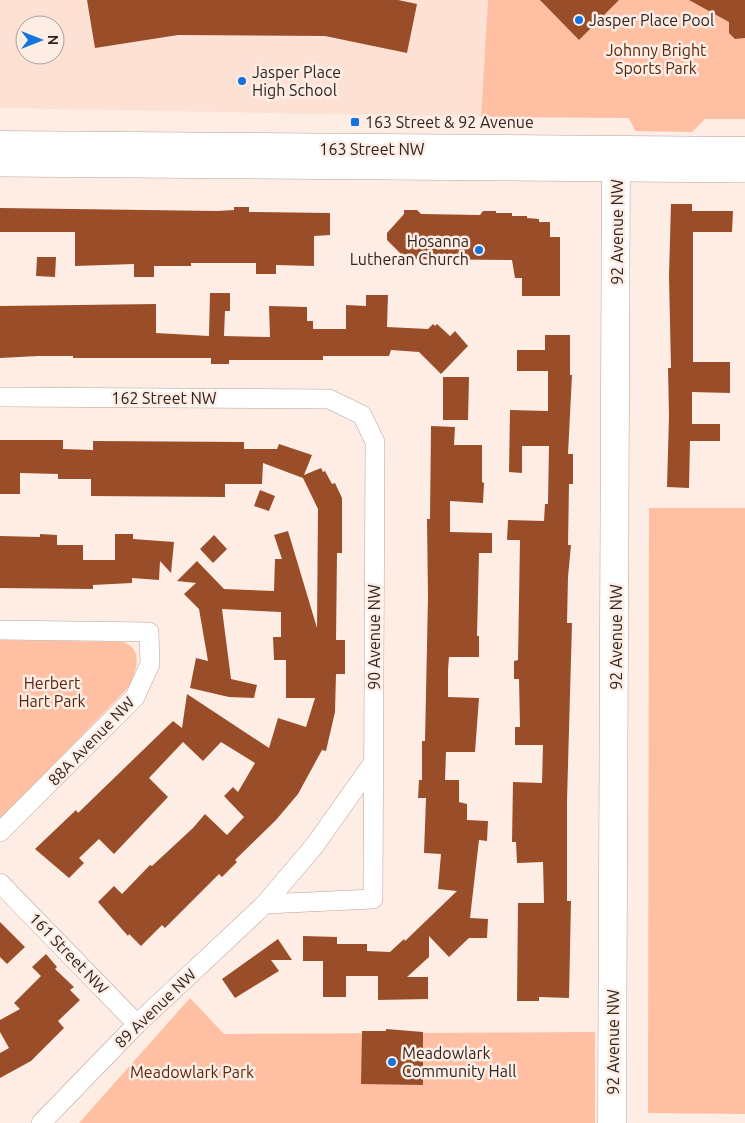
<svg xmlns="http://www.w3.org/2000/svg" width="745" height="1123" viewBox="0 0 745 1123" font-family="Ubuntu,sans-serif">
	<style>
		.built { fill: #fee1d5; fill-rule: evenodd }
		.green { fill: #febfa3 }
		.building { fill: #994e29 }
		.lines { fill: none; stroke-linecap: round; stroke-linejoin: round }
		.street-casing { stroke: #bba196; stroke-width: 20 }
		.secondary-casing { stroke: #bba196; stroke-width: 29 }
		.street { stroke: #fff; stroke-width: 19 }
		.secondary { stroke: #fff; stroke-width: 28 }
		.poi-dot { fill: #1474dd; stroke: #feede5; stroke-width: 2 }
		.labels { text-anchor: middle; stroke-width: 5; stroke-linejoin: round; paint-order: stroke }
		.poi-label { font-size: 16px; fill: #2f2520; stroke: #feede5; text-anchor: start }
		.park-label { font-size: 16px; fill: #5a260a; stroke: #feede5 }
		.street-label { font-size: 16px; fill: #2f2520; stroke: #feede5 }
	</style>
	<rect width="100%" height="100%" fill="#feede5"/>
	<path class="built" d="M 0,0 L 488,0 L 481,117 L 0,108 ZM 25,25 L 55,25 L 55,55 L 25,55 Z"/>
	<path class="green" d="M 488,0 L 745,0 L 745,119 L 705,119 L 692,132 L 635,131 L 629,118 L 481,117 Z
		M 649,508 L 745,508 L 745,1114 L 648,1113 Z
		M 0,640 L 123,642 C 145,649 136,674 127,689 L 0,819 Z
		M 190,998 L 224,1034 L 595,1032 L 595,1123 L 79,1123 Z"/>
	<path class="building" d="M 87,0 L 398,0 L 417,4 L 407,53 L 325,36 L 178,35 L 95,48 Z
		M 540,0 L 619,0 L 579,40 Z
		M 689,0 L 745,0 L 745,38 L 735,39 L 729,33 L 729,22 Z
		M 671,204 L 692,204 L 692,211 L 733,211 L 732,232 L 693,232 L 693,362 L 730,362 L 730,393 L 692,392 L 692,424 L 720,424 L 720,441 L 690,441 L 689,488 L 667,487 L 669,416 L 668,368 L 671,368 L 669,276 Z
		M 234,207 L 249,207 L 249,212 L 330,213 L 330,235 L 314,236 L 314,266 L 276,265 L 276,274 L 256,274 L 256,263 L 191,263 L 191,266 L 154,266 L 154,277 L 134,277 L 134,264 L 75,266 L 75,232 L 0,232 L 0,208 L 217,211 L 234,210 Z
		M 404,210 L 417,210 L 421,214 L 480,215 L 483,211 L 496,211 L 496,213 L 512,213 L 512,216 L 527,216 L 527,218 L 539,219 L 539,222 L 550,222 L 550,237 L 560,237 L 560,296 L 522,296 L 522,278 L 515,278 L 512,260 L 406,259 L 387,240 L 387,233 L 404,214 Z
		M 37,257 L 56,257 L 55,277 L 36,276 Z
		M 210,293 L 230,293 L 230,311 L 225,311 L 224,336 L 270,337 L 269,306 L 307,307 L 307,321 L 313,321 L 313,329 L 346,329 L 346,305 L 366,306 L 366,295 L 388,295 L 387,327 L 428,329 L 433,324 L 435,326 L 437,324 L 450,336 L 455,331 L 468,346 L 441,374 L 419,352 L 391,350 L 389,356 L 323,356 L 323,360 L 229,360 L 229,364 L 211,364 L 211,358 L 73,358 L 73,356 L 38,356 L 0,358 L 0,306 L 156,304 L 156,333 L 209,336 Z
		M 545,335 L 570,335 L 570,375 L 572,375 L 568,454 L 573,454 L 573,484 L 569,484 L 568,545 L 571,545 L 568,577 L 567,623 L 572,623 L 567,801 L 567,901 L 571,901 L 569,998 L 539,997 L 539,1001 L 517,1001 L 518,903 L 544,903 L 543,862 L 517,863 L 516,842 L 512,842 L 513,782 L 542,783 L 543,745 L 515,745 L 515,727 L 520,727 L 519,679 L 514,679 L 514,661 L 518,660 L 520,540 L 507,540 L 508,520 L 544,521 L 545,504 L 548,504 L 549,446 L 522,446 L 522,473 L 509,472 L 510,410 L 548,411 L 548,371 L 517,371 L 517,350 L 545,350 Z
		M 443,377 L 469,377 L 468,420 L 443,420 Z
		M 431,426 L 455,427 L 454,445 L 482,445 L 482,482 L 484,483 L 483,503 L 450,501 L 450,532 L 492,533 L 492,553 L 479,553 L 477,636 L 479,636 L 479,657 L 449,657 L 448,670 L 448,697 L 479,698 L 475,752 L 446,752 L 445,780 L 459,780 L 459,802 L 467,804 L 467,820 L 488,821 L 487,841 L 479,840 L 470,918 L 488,919 L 487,938 L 469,938 L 449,957 L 429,936 L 429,957 L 407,977 L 428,977 L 428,999 L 378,1000 L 378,976 L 346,976 L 346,997 L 323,997 L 323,961 L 303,961 L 303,936 L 337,937 L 337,944 L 367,944 L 367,951 L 390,952 L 404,939 L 405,941 L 457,891 L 438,889 L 441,854 L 424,853 L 426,798 L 418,798 L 419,780 L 422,780 L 422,741 L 425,741 L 428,597 L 427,519 L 430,519 Z
		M 0,440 L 63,440 L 63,449 L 93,450 L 93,441 L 244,442 L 244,449 L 277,449 L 279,444 L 312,455 L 304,475 L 321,468 L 323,472 L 325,471 L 332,484 L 335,483 L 342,498 L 342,553 L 337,553 L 336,640 L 345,640 L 345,674 L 336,674 L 335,712 L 326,751 L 322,750 L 298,794 L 276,820 L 235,860 L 237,862 L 222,877 L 219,874 L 165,928 L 162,925 L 141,946 L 129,934 L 128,936 L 98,902 L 114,886 L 122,894 L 150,865 L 152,866 L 193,828 L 205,814 L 227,835 L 244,817 L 224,796 L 233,787 L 238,792 L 255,763 L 221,742 L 203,761 L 183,742 L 149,778 L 168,797 L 114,854 L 99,839 L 79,858 L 84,863 L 69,878 L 35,849 L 76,810 L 78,813 L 173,721 L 182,728 L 187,694 L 269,748 L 278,718 L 306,727 L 315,698 L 286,698 L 286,660 L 274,660 L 273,637 L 281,637 L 281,612 L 222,609 L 231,679 L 257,685 L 254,698 L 229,697 L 190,688 L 196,658 L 208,661 L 199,609 L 184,594 L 196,583 L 177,581 L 197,561 L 224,589 L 274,591 L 275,559 L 282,559 L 274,535 L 288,531 L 317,628 L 318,509 L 303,478 L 263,463 L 262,484 L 225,484 L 225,497 L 91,496 L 91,479 L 58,479 L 58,474 L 20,473 L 20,494 L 0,494 Z
		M 260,490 L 275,496 L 269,511 L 254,506 Z
		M 40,534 L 57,535 L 57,545 L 83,545 L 83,560 L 115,560 L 115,534 L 133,534 L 133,539 L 174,542 L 171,573 L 160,561 L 159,580 L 132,578 L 132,583 L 93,585 L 93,589 L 0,588 L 0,536 L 40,537 Z
		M 214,535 L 227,549 L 213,563 L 200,549 Z
		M 0,922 L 25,947 L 7,964 L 0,957 Z
		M 278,939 L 292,960 L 271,960 L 279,971 L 235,998 L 222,979 Z
		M 46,954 L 57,967 L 55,969 L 74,987 L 70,990 L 80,1000 L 58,1021 L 64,1028 L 31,1061 L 0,1078 L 0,1053 L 9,1048 L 0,1032 L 0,1020 L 20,1009 L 14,1003 L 41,976 L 32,967 Z
		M 386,1029 L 423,1032 L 423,1085 L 361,1084 L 362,1031 L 386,1031 Z"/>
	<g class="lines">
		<g class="street-casing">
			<path id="street" d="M 0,167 L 745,173
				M 0,397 L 329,399 L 362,415 L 375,442 L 373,899 L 265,904
				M 0,630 L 149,632 L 150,664 L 135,697 L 0,832
				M 0,883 L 137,1024
				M 41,1123 L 137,1024 L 265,904 L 315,845 L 373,763"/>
		</g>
		<g class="secondary-casing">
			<path id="secondary" d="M 0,145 L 745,151
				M 612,1123 L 616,150"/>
		</g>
		<use href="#street" class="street"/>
		<use href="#secondary" class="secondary"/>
	</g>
	<g class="poi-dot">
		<circle cx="579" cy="20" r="5"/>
		<circle cx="242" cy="81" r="5"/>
		<rect x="350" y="117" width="10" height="10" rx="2.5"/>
		<circle cx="479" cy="250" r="5"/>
		<circle cx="392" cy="1062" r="5"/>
	</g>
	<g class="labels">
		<g class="poi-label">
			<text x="589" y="26">Jasper Place Pool</text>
			<text x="252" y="78">Jasper Place<tspan x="252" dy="18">High School</tspan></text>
			<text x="365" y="128">163 Street &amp; 92 Avenue</text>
			<text x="469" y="247" text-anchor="end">Hosanna<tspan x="469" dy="18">Lutheran Church</tspan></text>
			<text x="402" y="1059">Meadowlark<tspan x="402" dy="18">Community Hall</tspan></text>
		</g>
		<g class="park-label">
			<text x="656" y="56">Johnny Bright<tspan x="656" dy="18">Sports Park</tspan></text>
			<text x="52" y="689">Herbert<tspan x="52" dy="18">Hart Park</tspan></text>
			<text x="192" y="1078">Meadowlark Park</text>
		</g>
		<g class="street-label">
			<text x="372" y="155">163 Street NW</text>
			<text transform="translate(617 232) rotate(-90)" y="6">92 Avenue NW</text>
			<text x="164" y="404">162 Street NW</text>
			<text transform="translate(374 637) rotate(-90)" y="6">90 Avenue NW</text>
			<text transform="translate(616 637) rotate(-90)" y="6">92 Avenue NW</text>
			<text transform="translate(91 741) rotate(-46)" y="6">88A Avenue NW</text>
			<text transform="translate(69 953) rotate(46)" y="6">161 Street NW</text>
			<text transform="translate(155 1008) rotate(-44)" y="6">89 Avenue NW</text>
			<text transform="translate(613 1042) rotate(-90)" y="6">92 Avenue NW</text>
		</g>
	</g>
	<g transform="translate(40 40) rotate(90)"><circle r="24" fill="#feede5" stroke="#ab9d96"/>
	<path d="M0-4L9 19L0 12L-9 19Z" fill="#1474dd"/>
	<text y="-8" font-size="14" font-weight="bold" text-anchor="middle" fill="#2f2520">N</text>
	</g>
</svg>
